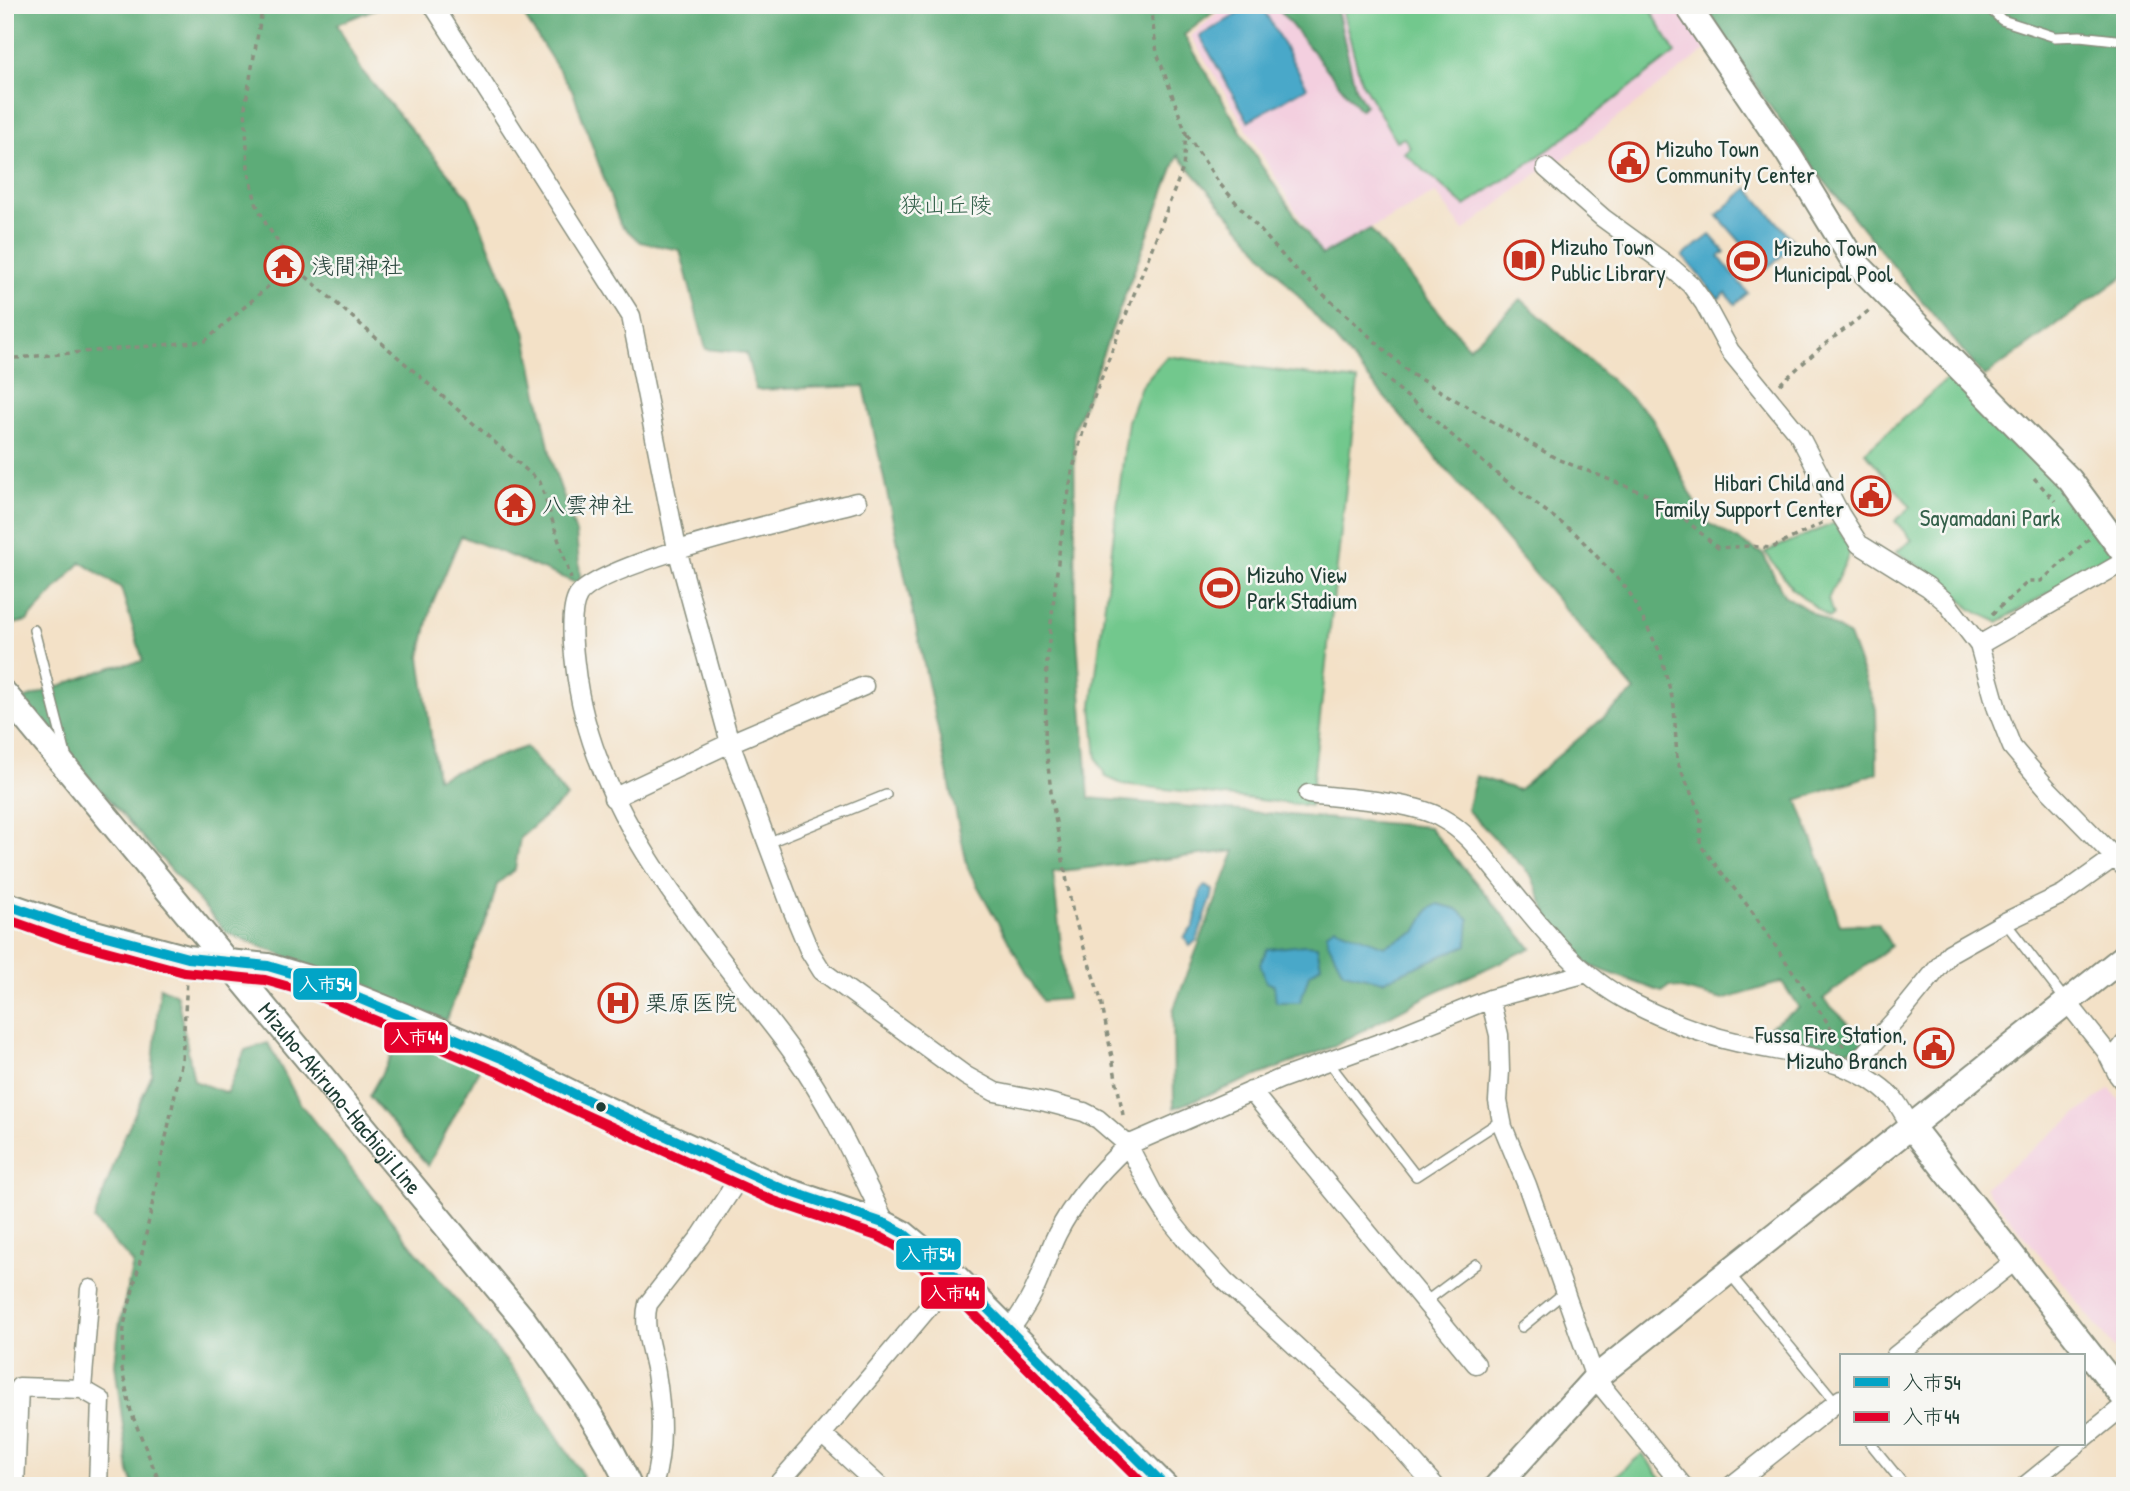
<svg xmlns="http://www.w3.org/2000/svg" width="2130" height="1491" viewBox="0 0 2130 1491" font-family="'Patrick Hand','Klee One',sans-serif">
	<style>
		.built { fill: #f3cfdf }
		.green { fill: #72c88d; stroke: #488260; stroke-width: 2 }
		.forest { fill: #5dac78; stroke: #3e7456; stroke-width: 2 }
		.water { fill: #4aa8c9; stroke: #34727e; stroke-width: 2 }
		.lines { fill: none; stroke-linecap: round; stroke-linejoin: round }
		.lane-casing { stroke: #898f7e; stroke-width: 12 }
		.street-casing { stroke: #898f7e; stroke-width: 21 }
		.secondary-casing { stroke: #898f7e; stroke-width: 28 }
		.path { stroke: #898f7e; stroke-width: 3.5; stroke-dasharray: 5 5; stroke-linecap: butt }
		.lane { stroke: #fff; stroke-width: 9 }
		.street { stroke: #fff; stroke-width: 18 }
		.secondary { stroke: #fff; stroke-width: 24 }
		.bus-1-casing { stroke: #f6f6f2; stroke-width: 16 }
		.bus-2-casing { stroke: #f6f6f2; stroke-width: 16 }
		.bus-1 { stroke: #02a4c6; stroke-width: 10 }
		.bus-2 { stroke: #e4002b; stroke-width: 10 }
		.bus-dot { fill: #1f3d34; stroke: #f6f6f2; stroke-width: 2.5 }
		.labels { text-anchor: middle; stroke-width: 5; stroke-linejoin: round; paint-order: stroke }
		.poi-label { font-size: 23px; fill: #1f3d34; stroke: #f6f6f2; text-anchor: start }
		.park-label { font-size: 23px; fill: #34604a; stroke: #f6f6f2 }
		.street-label { font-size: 23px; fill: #1f3d34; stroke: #f6f6f2 }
		.line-badge { stroke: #f6f6f2; stroke-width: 2.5 }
		.badge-label { font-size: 19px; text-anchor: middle; font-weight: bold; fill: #fff }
	</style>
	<rect width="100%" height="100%" fill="#f6f6f2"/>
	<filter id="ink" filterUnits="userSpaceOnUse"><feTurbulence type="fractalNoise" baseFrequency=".0143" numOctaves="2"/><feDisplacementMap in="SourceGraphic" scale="14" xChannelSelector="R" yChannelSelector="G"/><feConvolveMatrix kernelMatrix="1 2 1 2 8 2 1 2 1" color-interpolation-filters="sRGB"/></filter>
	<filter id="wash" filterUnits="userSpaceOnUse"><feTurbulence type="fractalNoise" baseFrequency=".00686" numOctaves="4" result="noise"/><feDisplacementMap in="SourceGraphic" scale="28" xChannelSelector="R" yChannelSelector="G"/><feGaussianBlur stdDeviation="1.57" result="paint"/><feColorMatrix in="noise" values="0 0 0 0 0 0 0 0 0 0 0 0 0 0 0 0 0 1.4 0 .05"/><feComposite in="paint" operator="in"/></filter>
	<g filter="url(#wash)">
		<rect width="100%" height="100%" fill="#f3e1c7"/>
		<path class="built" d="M 1226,5 L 1275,5 L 1360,110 L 1365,105 L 1355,87 L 1336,5 L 1675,5 L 1706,50 L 1562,160 L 1553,161 L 1464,231 L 1436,193 L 1322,255 L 1191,36 Z
			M 2110,1088 L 2125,1107 L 2125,1361 L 1985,1187 Z"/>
		<path class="green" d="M 1341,5 L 1648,5 L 1675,53 L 1551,148 L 1465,206 L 1404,153 L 1410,147 L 1404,138 L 1396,141 L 1361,81 Z
			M 1167,356 L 1358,381 L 1310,806 L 1122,784 L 1106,777 L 1097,759 L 1092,705 L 1128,421 L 1141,386 Z
			M 1955,372 L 2066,483 L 2116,554 L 1998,622 L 1970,609 L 1952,587 L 1896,552 L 1912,540 L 1895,521 L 1911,507 L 1865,452 Z
			M 1835,523 L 1851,550 L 1828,599 L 1833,615 L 1829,618 L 1793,589 L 1765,552 Z
			M 1642,1454 L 1668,1486 L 1604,1486 Z"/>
		<path class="forest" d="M 5,5 L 385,5 L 337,24 L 362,71 L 469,198 L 525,331 L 553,466 L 576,533 L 581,585 L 461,536 L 432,604 L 420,657 L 437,778 L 526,747 L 567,797 L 520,838 L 515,869 L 497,884 L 490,910 L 446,1021 L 227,933 L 21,700 L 112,667 L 143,661 L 121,588 L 81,562 L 27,621 L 5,626 Z
			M 517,5 L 1223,5 L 1184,35 L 1261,165 L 1322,255 L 1370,229 L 1469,348 L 1521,299 L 1651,416 L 1705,521 L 1763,554 L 1784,595 L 1849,636 L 1876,709 L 1877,773 L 1797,800 L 1823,867 L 1840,925 L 1878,923 L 1891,946 L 1823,999 L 1867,1041 L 1834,1057 L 1768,1027 L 1799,1008 L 1782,982 L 1723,1000 L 1669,986 L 1662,992 L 1566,957 L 1531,875 L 1467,810 L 1476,776 L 1518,790 L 1635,691 L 1178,155 L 1074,430 L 1076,624 L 1089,798 L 1429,827 L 1531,948 L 1433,993 L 1332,1047 L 1174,1108 L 1173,1011 L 1235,851 L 1053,872 L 1067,999 L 1042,1001 L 968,869 L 864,386 L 756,390 L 746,353 L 706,349 L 680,250 L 640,242 L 620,224 L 573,92 Z
			M 1275,5 L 1336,5 L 1355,87 L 1365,105 L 1360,110 Z
			M 1705,5 L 2125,5 L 2125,275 L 1984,377 L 1816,171 L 1764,98 Z
			M 160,987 L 177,995 L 194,1081 L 227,1093 L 245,1050 L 268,1043 L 299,1102 L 399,1230 L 519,1377 L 583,1476 L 576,1486 L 134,1486 L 129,1472 L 115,1364 L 119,1327 L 133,1263 L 94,1220 L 122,1142 L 152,1075 Z
			M 409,1025 L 483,1062 L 428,1166 L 369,1096 Z"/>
		<path class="water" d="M 1253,5 L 1261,5 L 1307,87 L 1248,121 L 1200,36 Z
			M 1748,188 L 1796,244 L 1765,270 L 1717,215 Z
			M 1710,235 L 1725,252 L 1719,257 L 1748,293 L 1735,304 L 1726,293 L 1718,299 L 1683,256 Z
			M 1205,886 L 1213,890 L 1212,897 L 1197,940 L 1190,946 L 1184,937 L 1194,926 L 1201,889 Z
			M 1438,904 L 1457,909 L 1469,919 L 1467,945 L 1383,981 L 1343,972 L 1328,942 L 1326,933 L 1335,927 L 1384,946 L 1416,932 L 1429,909 Z
			M 1304,945 L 1317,946 L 1321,965 L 1309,975 L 1300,1002 L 1276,1002 L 1274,985 L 1266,982 L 1260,964 L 1267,949 Z"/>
	</g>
	<g filter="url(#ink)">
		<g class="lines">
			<g class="lane-casing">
				<path id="lane" d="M 1986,5 L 2002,20 L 2055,37 L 2080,36 L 2125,41
					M 34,630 L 66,755
					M 767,843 L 886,795
					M 2005,922 L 2066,1001
					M 1328,1062 L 1416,1176 L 1502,1120
					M 1729,1273 L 1838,1405
					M 1425,1302 L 1476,1264
					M 1522,1327 L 1565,1292
					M 1871,1444 L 1905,1486"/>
			</g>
			<g class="street-casing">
				<path id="street" d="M 433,5 L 631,316 L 677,549 L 730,743 L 792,909 L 809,950 L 822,971 L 966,1076 L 995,1092 L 1046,1102 L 1084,1112 L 1098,1119 L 1128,1145 L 1153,1193 L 1171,1221 L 1184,1237 L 1224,1280 L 1379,1423 L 1435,1486
					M 1546,168 L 1603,218 L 1673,269 L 1691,285 L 1704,303 L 1730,351 L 1799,435 L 1840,514 L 1859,544 L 1928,587 L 1946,602 L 1979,645 L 1997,709 L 2012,747 L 2046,787 L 2125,868
					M 857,502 C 809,515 600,562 578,596 C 569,611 573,648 575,664 C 588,792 671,895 747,993 C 763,1014 780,1034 795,1056 C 832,1108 858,1167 886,1224
					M 1979,645 L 2125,561
					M 1308,794 C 1343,798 1414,801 1443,819 C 1467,832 1482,854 1499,875 C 1537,922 1576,975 1632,1003 C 1664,1019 1700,1034 1736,1042 C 1792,1056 1850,1055 1893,1098 C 1900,1106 1905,1116 1910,1125
					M 613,798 L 730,743 L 864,686
					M 1490,999 L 1499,1035 L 1500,1071 L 1498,1101 L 1503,1127 L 1527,1185 L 1595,1378 L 1683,1486
					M 2068,1003 L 2106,1051 L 2118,1075 L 2125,1084
					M 2112,1060 L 2125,1043
					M 1863,1074 L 1865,1053 L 1902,1012 L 1950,953 L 2005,922 L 2063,894 L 2115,857
					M 1251,1091 L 1476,1364
					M 90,1289 L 82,1389 L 101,1400 L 98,1486
					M 1009,1331 C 1020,1316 1030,1301 1037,1284 C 1044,1268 1049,1250 1057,1234 C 1074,1200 1101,1170 1128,1145 L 1280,1079 L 1391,1039 L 1490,999 L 1587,973
					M 1895,1356 L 2016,1260
					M 822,1434 L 879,1486
					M 2083,1439 L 2125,1405
					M 15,1486 L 19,1387 L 82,1389
					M 653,1486 C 664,1451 662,1409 656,1373 C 652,1350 642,1327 648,1304 L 701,1236 L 743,1172
					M 776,1486 L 822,1434 L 955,1276
					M 1731,1486 L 1841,1399
					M 2025,1486 L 2077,1444"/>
			</g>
			<g class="secondary-casing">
				<g id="secondary">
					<path d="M 1687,5 L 1789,155 L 1853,260 L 2070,480 L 2125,555"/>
					<path id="s1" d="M 5,694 L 523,1319 C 561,1372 603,1426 629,1486"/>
					<path d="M 5,904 L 69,926 L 188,958 L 268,966 L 315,980 L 407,1017 L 506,1060 L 576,1095 L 780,1188 L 886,1224 L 903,1233 L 955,1276 L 1165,1486"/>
					<path d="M 1910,1125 L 2125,1399"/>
					<path d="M 1497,1486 L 1595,1378 L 2125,956"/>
				</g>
			</g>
			<path class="path" d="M 263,5 L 245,107 L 248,168 L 256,203 L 266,224 L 293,265 L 540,482 L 571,579
				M 1187,135 L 1219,183 L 1290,264 L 1411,374 L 1557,459 L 1664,501 L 1718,548 L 1748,546 L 1772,548 L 1824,522
				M 5,359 L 205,341 L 293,265
				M 1382,375 L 1497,474 L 1576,534 L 1628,590 L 1660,652 L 1674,705 L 1677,761 L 1701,816 L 1700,845 L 1751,910 L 1844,1047
				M 1780,384 L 1820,348 L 1871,309
				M 2034,478 L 2055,501
				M 1992,614 L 2029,581 L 2041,581 L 2089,539
				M 1123,1115 L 1101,1000 L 1073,914 L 1052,801 L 1045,739 L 1047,658 L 1060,545 L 1072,472 L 1089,410 L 1183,168 L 1186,133 L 1157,53 L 1150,5
				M 161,1486 L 131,1412 L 122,1369 L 124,1325 L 143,1249 L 182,1060 L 187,980"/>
			<use href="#lane" class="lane"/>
			<use href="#street" class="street"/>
			<use href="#secondary" class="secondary"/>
			<g class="bus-1-casing">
				<path id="bus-1" d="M 5,904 L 69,926 L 188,958 L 268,966 L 315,980 L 506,1060 L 576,1095 L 780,1188 L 886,1224 L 903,1233 L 955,1276 L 1165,1486"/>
			</g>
			<g class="bus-2-casing">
				<path id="bus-2" d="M 5,919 L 65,940 L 184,972 L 265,980 L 310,993 L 500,1073 L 570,1108 L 774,1201 L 880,1237 L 895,1245 L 946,1286 L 1145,1486"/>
			</g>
			<use href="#bus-1" class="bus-1"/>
			<use href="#bus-2" class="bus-2"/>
		</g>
	</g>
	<defs>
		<g id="civic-ring" transform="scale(2.0125)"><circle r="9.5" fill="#f6f6f2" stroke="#c8321e" stroke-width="1.5"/><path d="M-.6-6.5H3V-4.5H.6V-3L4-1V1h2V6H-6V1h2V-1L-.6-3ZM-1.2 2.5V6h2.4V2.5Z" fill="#c8321e"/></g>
		<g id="library-ring" transform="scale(2.0125)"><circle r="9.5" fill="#f6f6f2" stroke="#c8321e" stroke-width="1.5"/><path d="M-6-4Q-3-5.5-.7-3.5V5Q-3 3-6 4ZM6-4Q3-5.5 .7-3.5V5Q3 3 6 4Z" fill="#c8321e"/></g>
		<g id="stadium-ring" transform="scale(2.0125)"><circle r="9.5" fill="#f6f6f2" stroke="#c8321e" stroke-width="1.5"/><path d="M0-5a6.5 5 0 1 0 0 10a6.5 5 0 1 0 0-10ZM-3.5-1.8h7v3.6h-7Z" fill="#c8321e"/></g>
		<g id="temple-ring" transform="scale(2.0125)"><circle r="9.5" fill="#f6f6f2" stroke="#c8321e" stroke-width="1.5"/><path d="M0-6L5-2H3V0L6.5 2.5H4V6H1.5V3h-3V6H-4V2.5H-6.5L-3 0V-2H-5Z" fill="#c8321e"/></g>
		<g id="hospital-ring" transform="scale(2.0125)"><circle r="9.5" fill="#f6f6f2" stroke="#c8321e" stroke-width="1.5"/><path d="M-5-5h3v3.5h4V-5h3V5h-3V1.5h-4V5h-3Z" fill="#c8321e"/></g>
	</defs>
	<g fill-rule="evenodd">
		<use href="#civic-ring" x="1629" y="162"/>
		<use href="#library-ring" x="1524" y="260"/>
		<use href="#stadium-ring" x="1747" y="261"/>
		<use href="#temple-ring" x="284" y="266"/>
		<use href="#civic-ring" x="1871" y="496"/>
		<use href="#temple-ring" x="515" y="505"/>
		<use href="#stadium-ring" x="1220" y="588"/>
		<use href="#hospital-ring" x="618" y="1003"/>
		<use href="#civic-ring" x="1934" y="1048"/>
	</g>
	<circle class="bus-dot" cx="601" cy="1107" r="6"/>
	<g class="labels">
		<g class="poi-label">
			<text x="1656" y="157">Mizuho Town<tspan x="1656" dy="26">Community Center</tspan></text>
			<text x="1551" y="255">Mizuho Town<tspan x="1551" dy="26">Public Library</tspan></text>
			<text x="1774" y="256">Mizuho Town<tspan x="1774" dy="26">Municipal Pool</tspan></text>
			<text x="311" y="274">浅間神社</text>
			<text x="1844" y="491" text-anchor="end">Hibari Child and<tspan x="1844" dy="26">Family Support Center</tspan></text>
			<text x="542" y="513">八雲神社</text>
			<text x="1247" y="583">Mizuho View<tspan x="1247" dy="26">Park Stadium</tspan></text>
			<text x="645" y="1011">栗原医院</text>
			<text x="1907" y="1043" text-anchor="end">Fussa Fire Station,<tspan x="1907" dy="26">Mizuho Branch</tspan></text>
		</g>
		<g class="park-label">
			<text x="946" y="213">狭山丘陵</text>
			<text x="1990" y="526">Sayamadani Park</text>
		</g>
		<g class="street-label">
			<text dy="8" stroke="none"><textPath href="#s1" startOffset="525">Mizuho-Akiruno-Hachioji Line</textPath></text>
		</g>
	</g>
	<g class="line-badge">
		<rect x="292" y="967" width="66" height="34" rx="7" fill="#02a4c6"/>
		<rect x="383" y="1021" width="66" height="33" rx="7" fill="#e4002b"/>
		<rect x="895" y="1237" width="67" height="34" rx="7" fill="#02a4c6"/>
		<rect x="920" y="1276" width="66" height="34" rx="7" fill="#e4002b"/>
	</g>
	<g class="badge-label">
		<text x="325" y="991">入市54</text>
		<text x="416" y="1044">入市44</text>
		<text x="928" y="1261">入市54</text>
		<text x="953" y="1300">入市44</text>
	</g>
	<rect width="2130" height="1491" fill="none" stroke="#f6f6f2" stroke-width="28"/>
	<rect x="1840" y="1354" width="245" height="91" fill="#f6f6f2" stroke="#a0aca6" stroke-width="2"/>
	<rect x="1854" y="1377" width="35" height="10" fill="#02a4c6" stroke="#a0aca6" stroke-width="2"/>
	<text x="1902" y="1390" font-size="21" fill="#1f3d34">入市54</text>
	<rect x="1854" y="1412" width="35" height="10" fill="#e4002b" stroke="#a0aca6" stroke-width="2"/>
	<text x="1902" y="1424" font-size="21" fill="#1f3d34">入市44</text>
</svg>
